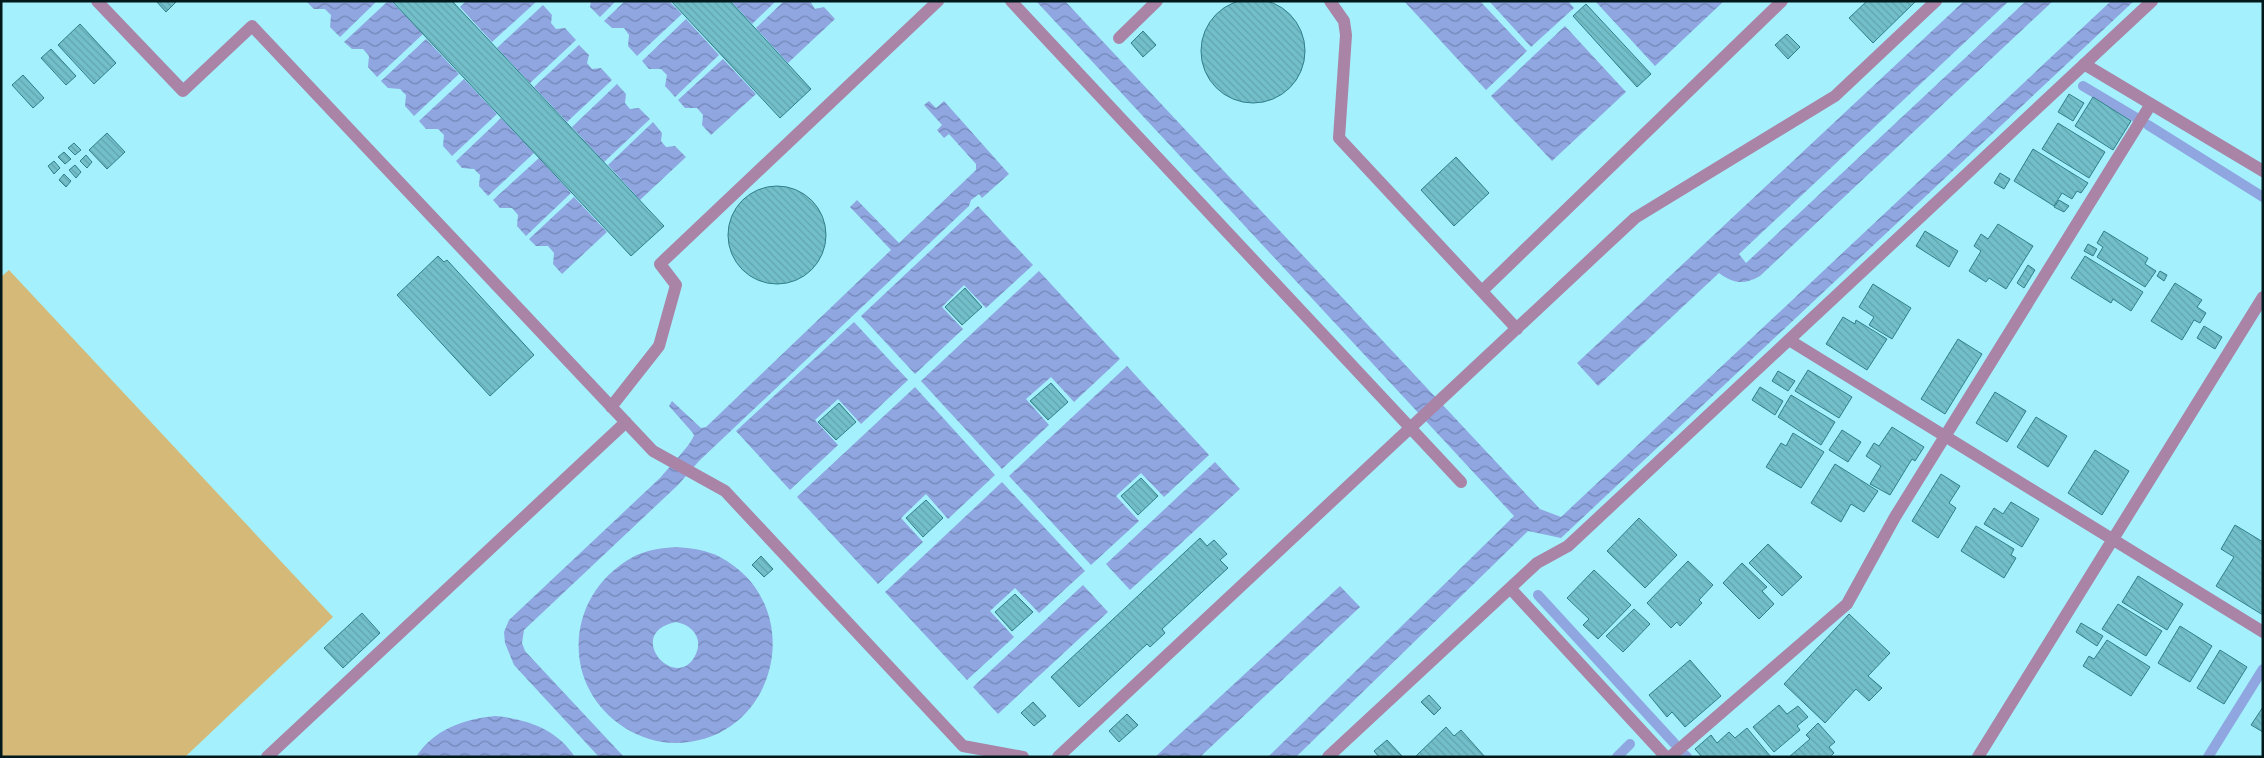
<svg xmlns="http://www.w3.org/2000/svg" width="2264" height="758" viewBox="0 0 2264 758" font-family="Rubik,sans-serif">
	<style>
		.green { fill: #d4b979 }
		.water { fill: url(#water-waves); fill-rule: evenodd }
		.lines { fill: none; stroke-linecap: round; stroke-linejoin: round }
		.stream { stroke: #8fa6e1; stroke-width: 10 }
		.building { fill: url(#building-back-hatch); stroke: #2f7f89 }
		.minor { stroke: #a984a7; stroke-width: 12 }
	</style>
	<defs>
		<pattern id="water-waves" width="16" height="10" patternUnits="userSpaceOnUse" patternTransform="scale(1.25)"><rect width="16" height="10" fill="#8fa6e1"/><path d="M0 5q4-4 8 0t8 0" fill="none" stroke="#7386b6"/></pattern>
		<pattern id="building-back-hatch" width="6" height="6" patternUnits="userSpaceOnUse" patternTransform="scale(1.25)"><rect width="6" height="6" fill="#72bfca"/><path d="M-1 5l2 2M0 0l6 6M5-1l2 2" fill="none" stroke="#61a4ad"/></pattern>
	</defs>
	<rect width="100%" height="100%" fill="#a4f1fd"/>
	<path class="green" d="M 9,270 L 333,617 L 185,757 L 1,757 L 1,277 Z"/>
	<path class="water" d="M 377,1 L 340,37 L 330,27 L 331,15 L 325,9 L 314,9 L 307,2 Z
		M 388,1 L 391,1 L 423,34 L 377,77 L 368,67 L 369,56 L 363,49 L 352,49 L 344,42 Z
		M 466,1 L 537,1 L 492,42 L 460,7 Z
		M 591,1 L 616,1 L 600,17 L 590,7 Z
		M 625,1 L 669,1 L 682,14 L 637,56 L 628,46 L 629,35 L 624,28 L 612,28 L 604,21 Z
		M 731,1 L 776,1 L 752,24 Z
		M 784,1 L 810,1 L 815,9 L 824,7 L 835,19 L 788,63 L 756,28 Z
		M 1036,1 L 1065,1 L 1540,509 L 1561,517 L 2111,1 L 2134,1 L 1561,538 L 1528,531 L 1296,757 L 1268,757 L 1514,516 Z
		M 1404,1 L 1480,1 L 1527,51 L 1486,90 Z
		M 1489,1 L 1568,1 L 1574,8 L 1531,47 Z
		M 1595,1 L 1724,1 L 1655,66 Z
		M 1964,1 L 2009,1 L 1739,254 L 1746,263 L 2026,1 L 2053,1 L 1760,276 C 1744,285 1734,284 1719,273 L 1598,386 L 1577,363 Z
		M 543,5 L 552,15 L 551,23 L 556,29 L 565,28 L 576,40 L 530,83 L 497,48 Z
		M 686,19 L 719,55 L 675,97 L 665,86 L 667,75 L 661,69 L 649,69 L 642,61 Z
		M 1565,26 L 1626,92 L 1552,161 L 1491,96 Z
		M 426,39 L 459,74 L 414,116 L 405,106 L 406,95 L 400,89 L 388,88 L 381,81 Z
		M 579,45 L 589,55 L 587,63 L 592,69 L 601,68 L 612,80 L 567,122 L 534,87 Z
		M 723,59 L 756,94 L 711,135 L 702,125 L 703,115 L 697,108 L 685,108 L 678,100 Z
		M 464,79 L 497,114 L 452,156 L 443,146 L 444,135 L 438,129 L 426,129 L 419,121 Z
		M 617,84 L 626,94 L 625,103 L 630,109 L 639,108 L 650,119 L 604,162 L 572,127 Z
		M 929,101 L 936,108 L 944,101 L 1009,174 L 982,198 L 979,194 L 971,200 L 969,206 L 699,461 L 678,485 L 524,630 L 522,643 L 525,651 L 624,757 L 599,757 L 514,665 L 505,643 L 504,632 L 509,620 L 661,477 C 669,467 691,445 694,435 L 692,432 L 669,406 L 672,401 L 701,428 L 706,427 L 891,250 L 850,207 L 857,200 L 899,243 L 976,170 L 976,164 L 949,134 L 944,138 L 937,130 L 942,125 L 924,105 Z
		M 501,118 L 534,153 L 488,196 L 479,186 L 480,175 L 474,169 L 462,168 L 456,161 Z
		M 653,122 L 662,133 L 661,141 L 666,147 L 675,146 L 686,157 L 640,200 L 608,165 Z
		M 539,158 L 571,193 L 526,236 L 517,226 L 518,215 L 512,208 L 500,208 L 493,200 Z
		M 574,197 L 607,232 L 562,274 L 553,264 L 554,253 L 548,246 L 536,246 L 529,239 Z
		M 978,206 L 1033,265 L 986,308 L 964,285 L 942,307 L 963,329 L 915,374 L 861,316 Z
		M 1039,271 L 1120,359 L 1074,402 L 1051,377 L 1026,399 L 1049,425 L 1002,469 L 921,381 Z
		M 854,322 L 908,380 L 861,424 L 838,399 L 815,420 L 838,445 L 790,490 L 736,431 Z
		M 1127,366 L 1209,455 L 1164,497 L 1141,473 L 1116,496 L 1139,521 L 1091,565 L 1009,476 Z
		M 915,387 L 995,475 L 948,519 L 926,494 L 901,518 L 923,542 L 878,584 L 797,497 Z
		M 1215,462 L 1240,489 L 1130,590 L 1106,564 Z
		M 1002,482 L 1085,571 L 1039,613 L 1015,588 L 990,611 L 1014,637 L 967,680 L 885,592 Z
		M 676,547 C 691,548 707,550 720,557 C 810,605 778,742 675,743 C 658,743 640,737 625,728 C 559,686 565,594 633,557 C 646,550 661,548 676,547 ZM 676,622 C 693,625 704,639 695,656 C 675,693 623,633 676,622 Z
		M 1083,585 L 1108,612 L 998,714 L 973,687 Z
		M 1340,586 L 1360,607 L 1200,757 L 1155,757 Z
		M 495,716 C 527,719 557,729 575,757 L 416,757 C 434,729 464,719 495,716 Z"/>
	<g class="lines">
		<path class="stream" d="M 2083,86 L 2135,117
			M 2148,125 L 2263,197
			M 1538,595 L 1674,743
			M 1685,755 L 1687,757
			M 1617,757 L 1630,744
			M 2208,757 L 2263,669"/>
	</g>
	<path class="building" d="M1201 51a52 52 0 1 1 104 0a52 52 0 1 1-104 0Z
		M 156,1 L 177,1 L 166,12 Z
		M 392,1 L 452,1 L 664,226 L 631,256 Z
		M 671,1 L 730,1 L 811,89 L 780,118 Z
		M 1867,1 L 1916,1 L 1873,43 L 1849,18 Z
		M 1586,4 L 1651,74 L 1637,87 L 1573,16 Z
		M 80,24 L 116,63 L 94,84 L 58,45 Z
		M 1143,31 L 1156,45 L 1143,57 L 1131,43 Z
		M 1787,34 L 1800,47 L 1788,59 L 1775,45 Z
		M 51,49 L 76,76 L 66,85 L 41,58 Z
		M 23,75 L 44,98 L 33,108 L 12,85 Z
		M 2069,94 L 2084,103 L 2073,121 L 2058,112 Z
		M 2093,97 L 2131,121 L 2113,150 L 2075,126 Z
		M 2058,123 L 2105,152 L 2089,178 L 2042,149 Z
		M 107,133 L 125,152 L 107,169 L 89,150 Z
		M 74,143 L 81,150 L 75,155 L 68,148 Z
		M 2033,149 L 2088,183 L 2081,193 L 2077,191 L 2072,199 L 2062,193 L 2054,206 L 2014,181 Z
		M 64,152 L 71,159 L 65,164 L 58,157 Z
		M 86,155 L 92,162 L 87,168 L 80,161 Z
		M 1456,157 L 1489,193 L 1454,226 L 1421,190 Z
		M 54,161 L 60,168 L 54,174 L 48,166 Z
		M 75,165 L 81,172 L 76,178 L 69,170 Z
		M 2000,173 L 2010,179 L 2004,189 L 1994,183 Z
		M 64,174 L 71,181 L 66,187 L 59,180 Z
		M728 235a49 49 0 1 1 98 0a49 49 0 1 1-98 0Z
		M 2059,200 L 2069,206 L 2064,212 L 2054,207 Z
		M 1998,224 L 2033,246 L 2006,289 L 1989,278 L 1986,282 L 1969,271 L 1981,251 L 1974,246 L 1981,234 L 1988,239 Z
		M 1925,231 L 1958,251 L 1949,267 L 1916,246 Z
		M 2104,231 L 2148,258 L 2145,264 L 2156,271 L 2145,287 L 2097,257 L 2103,247 L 2097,243 Z
		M 2088,244 L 2097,249 L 2093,256 L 2084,251 Z
		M 438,256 L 444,262 L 447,260 L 534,355 L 490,396 L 397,295 Z
		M 2085,256 L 2143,292 L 2131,311 L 2113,299 L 2111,303 L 2071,278 Z
		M 2028,265 L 2035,270 L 2024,288 L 2017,283 Z
		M 2160,271 L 2167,275 L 2164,281 L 2157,276 Z
		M 2175,283 L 2202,300 L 2197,307 L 2206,313 L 2200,323 L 2194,320 L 2182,340 L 2151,321 Z
		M 1873,284 L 1911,308 L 1892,339 L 1869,325 L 1874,317 L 1859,307 Z
		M 965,288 L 982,307 L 962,325 L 945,307 Z
		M 1843,317 L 1855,324 L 1856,320 L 1887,339 L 1867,370 L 1826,344 Z
		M 2204,326 L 2222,337 L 2215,349 L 2197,338 Z
		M 1958,339 L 1982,354 L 1945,414 L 1921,399 Z
		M 1808,370 L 1852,397 L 1839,418 L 1795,391 Z
		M 1778,371 L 1795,381 L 1788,391 L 1772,381 Z
		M 1051,383 L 1068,402 L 1048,420 L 1030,401 Z
		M 1760,387 L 1783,401 L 1775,415 L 1752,400 Z
		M 1995,392 L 2026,411 L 2007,442 L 1976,423 Z
		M 1791,395 L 1835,422 L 1821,445 L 1778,417 Z
		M 839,403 L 856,422 L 836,440 L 818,422 Z
		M 2036,417 L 2067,436 L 2048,467 L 2017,447 Z
		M 1892,427 L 1924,447 L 1915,461 L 1912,459 L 1890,495 L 1870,484 L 1881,466 L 1866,456 L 1874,443 L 1879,446 Z
		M 1842,430 L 1861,442 L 1848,462 L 1829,450 Z
		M 1793,433 L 1824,452 L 1801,488 L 1766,467 L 1781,443 L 1786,446 Z
		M 2095,450 L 2129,471 L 2102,515 L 2068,493 Z
		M 1835,464 L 1878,491 L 1864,512 L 1851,504 L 1841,522 L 1811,503 Z
		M 1941,474 L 1960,486 L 1949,503 L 1956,508 L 1938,538 L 1912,521 Z
		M 1141,478 L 1158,496 L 1138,515 L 1121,496 Z
		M 926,500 L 943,518 L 923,537 L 906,518 Z
		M 2011,502 L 2039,519 L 2022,547 L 1984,524 L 1994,508 L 2003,514 Z
		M 1639,518 L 1677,555 L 1645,588 L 1607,551 Z
		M 2235,525 L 2263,542 L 2263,615 L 2216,586 L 2234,557 L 2221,549 Z
		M 1976,526 L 2014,549 L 2011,555 L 2016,558 L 2004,578 L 1961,551 Z
		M 1200,538 L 1207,546 L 1214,540 L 1227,554 L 1220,560 L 1228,568 L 1162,629 L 1165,633 L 1150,647 L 1147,644 L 1079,707 L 1051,677 Z
		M 1768,544 L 1802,577 L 1782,596 L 1749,563 Z
		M 761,556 L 773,569 L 764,577 L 752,565 Z
		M 1688,561 L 1713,585 L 1699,600 L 1702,603 L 1680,626 L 1677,622 L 1671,628 L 1647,603 Z
		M 1742,563 L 1767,587 L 1762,591 L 1774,604 L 1759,619 L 1723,583 Z
		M 1594,570 L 1631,605 L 1598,639 L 1583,625 L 1589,619 L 1567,598 Z
		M 2138,576 L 2183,604 L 2167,630 L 2122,602 Z
		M 1015,594 L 1033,612 L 1012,631 L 995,612 Z
		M 2118,604 L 2162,631 L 2146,656 L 2102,629 Z
		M 1634,609 L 1650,624 L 1623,652 L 1606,636 Z
		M 362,613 L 380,633 L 343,668 L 324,648 Z
		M 1849,614 L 1890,653 L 1868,676 L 1882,688 L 1869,701 L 1856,689 L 1825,723 L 1784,684 Z
		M 2081,623 L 2103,636 L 2097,646 L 2076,632 Z
		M 2180,626 L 2212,646 L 2190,682 L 2158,663 Z
		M 2107,640 L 2150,667 L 2131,696 L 2083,666 L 2089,656 L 2094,659 Z
		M 2220,650 L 2247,667 L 2224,704 L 2197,688 Z
		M 1690,660 L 1721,696 L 1685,727 L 1672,712 L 1667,717 L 1649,695 Z
		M 1429,695 L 1441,708 L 1434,715 L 1421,702 Z
		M 1033,702 L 1046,716 L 1034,726 L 1021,713 Z
		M 1779,705 L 1787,714 L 1798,706 L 1808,717 L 1797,726 L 1800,730 L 1774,752 L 1753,727 Z
		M 2263,707 L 2263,732 L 2251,725 Z
		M 1127,714 L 1138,725 L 1119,742 L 1109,731 Z
		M 1818,723 L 1835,742 L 1829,747 L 1834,753 L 1830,757 L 1789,757 L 1810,739 L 1806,735 Z
		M 1446,727 L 1454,736 L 1461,730 L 1485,757 L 1415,757 Z
		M 1747,728 L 1771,757 L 1702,757 L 1695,749 L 1711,735 L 1717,743 L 1729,732 L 1735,738 Z
		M 1387,740 L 1402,756 L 1400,757 L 1379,757 L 1374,751 Z"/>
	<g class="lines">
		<path class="minor" d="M 97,1 L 183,91 L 252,26 L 653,451 L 725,491 L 963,746 L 1023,757
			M 1011,1 L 1461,482
			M 1330,1 L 1344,21 L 1346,35 L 1339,138 L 1517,329
			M 1119,38 L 1157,1
			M 2084,64 L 2263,171
			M 1482,291 L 1782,1
			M 1789,340 L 2263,632
			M 611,407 L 659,346 L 676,285 L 660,264 L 938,1
			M 1510,588 L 1666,757
			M 267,757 L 626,422
			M 1058,757 L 1635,218 L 1835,96 L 1936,1
			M 1328,757 L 1537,563 L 1568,546 L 2152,1
			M 1670,757 L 1847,604 L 1895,517 L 2151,104
			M 1978,757 L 2263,297"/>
	</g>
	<rect width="2264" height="758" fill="none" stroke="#02191c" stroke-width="5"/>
</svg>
